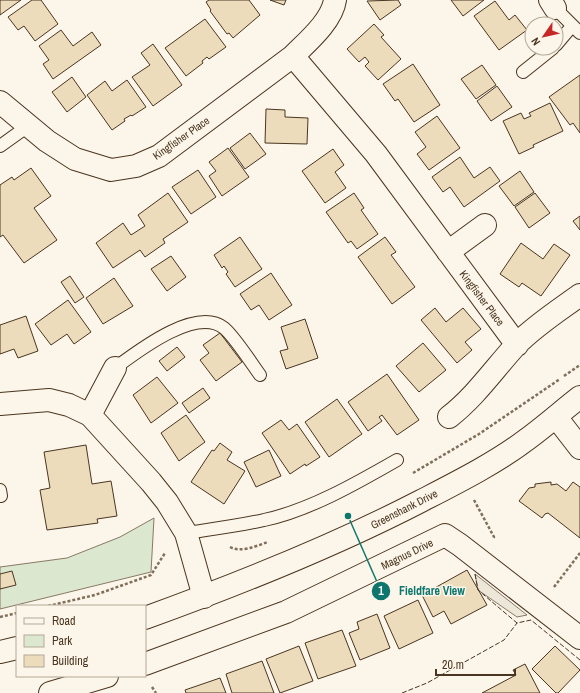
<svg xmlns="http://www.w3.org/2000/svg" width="580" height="693" viewBox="0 0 580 693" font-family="'Archivo Narrow',sans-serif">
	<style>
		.green { fill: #dce7d0; stroke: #887966 }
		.parking { fill: #ede7d9; stroke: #887966 }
		.building { fill: #ecdcbc; stroke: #4a3520 }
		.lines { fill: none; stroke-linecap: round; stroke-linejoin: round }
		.lane-casing { stroke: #4a3520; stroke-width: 14 }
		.street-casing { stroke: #4a3520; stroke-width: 24 }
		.secondary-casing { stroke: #4a3520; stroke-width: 24 }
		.path { stroke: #7f6f5c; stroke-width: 2.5; stroke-dasharray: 3 2; stroke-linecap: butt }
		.lane { stroke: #fbf6e9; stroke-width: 12 }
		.street { stroke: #fbf6e9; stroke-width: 22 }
		.secondary { stroke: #fbf6e9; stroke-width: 22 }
		.fence { stroke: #4a3520; stroke-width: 1; stroke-dasharray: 5 2; stroke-linecap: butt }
		.labels { text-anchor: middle; stroke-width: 3; stroke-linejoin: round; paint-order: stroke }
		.street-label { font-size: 11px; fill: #4a3520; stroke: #fbf6e9 }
		.leader { fill: none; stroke: #0f766e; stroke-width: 1.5 }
		.callout-dot { fill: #0f766e; stroke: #fbf6e9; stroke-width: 1.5 }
		.mark-label { font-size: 12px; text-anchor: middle; font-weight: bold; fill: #fff }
		.callout-label { font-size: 12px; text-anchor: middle; font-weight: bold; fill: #0f766e; stroke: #fbf6e9; stroke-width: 3; stroke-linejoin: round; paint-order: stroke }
	</style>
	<rect width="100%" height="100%" fill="#fbf6e9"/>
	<path class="green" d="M 154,518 L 151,572 L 0,609 L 0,567 L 67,558 L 120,537 Z"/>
	<path class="parking" d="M 475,574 L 527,615 L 517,617 L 478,590 Z"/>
	<path class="building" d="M 0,0 L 21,0 L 0,15 Z
		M 32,0 L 41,0 L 58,24 L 35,41 L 24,26 L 18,30 L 8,17 Z
		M 209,0 L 249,0 L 260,15 L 233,38 L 229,33 L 227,34 L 210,11 L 211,10 L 206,2 Z
		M 270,0 L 286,0 L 284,5 Z
		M 398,0 L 401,5 L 380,20 L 367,1 Z
		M 451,0 L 484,0 L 463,16 Z
		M 495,1 L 509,20 L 515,15 L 527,30 L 499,50 L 474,16 Z
		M 205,19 L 226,47 L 209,59 L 207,57 L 202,61 L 203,63 L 186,76 L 165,48 Z
		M 374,24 L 384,35 L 381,37 L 401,59 L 378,80 L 365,66 L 369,62 L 365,57 L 359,62 L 347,49 Z
		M 61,30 L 73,46 L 92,32 L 101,45 L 53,79 L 43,64 L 49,60 L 39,46 Z
		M 153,44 L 182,85 L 153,106 L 132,77 L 150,65 L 141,53 Z
		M 413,64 L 440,105 L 414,122 L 398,99 L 395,101 L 383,84 Z
		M 482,65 L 496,85 L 476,99 L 461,79 Z
		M 580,75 L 580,133 L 573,123 L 570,125 L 549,97 Z
		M 72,77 L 86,97 L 67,112 L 52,92 Z
		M 127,80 L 146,107 L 132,116 L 131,115 L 124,119 L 125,121 L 112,130 L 87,95 L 105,81 L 112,91 Z
		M 497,86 L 512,107 L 491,121 L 477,101 Z
		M 550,103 L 563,131 L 533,145 L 534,147 L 519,154 L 503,121 L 521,113 L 524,119 L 531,116 L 529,113 Z
		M 266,109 L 285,110 L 285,117 L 308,118 L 307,144 L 265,143 Z
		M 437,116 L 460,148 L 429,170 L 417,154 L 426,147 L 415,132 Z
		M 250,133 L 266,154 L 245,169 L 230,148 Z
		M 228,148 L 249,177 L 222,196 L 209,176 L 216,171 L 209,162 Z
		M 333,149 L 344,165 L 335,172 L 346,188 L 325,203 L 302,171 Z
		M 460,157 L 474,178 L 490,167 L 500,181 L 464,207 L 450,187 L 443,192 L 432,177 Z
		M 31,168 L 51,196 L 34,208 L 57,240 L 24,263 L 3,235 L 0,237 L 0,185 L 12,177 L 14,180 Z
		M 198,170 L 216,197 L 191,214 L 172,187 Z
		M 520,171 L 534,192 L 514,206 L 499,186 Z
		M 168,193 L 188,222 L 163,239 L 165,243 L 145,257 L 140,250 L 113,268 L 96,243 L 123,223 L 131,235 L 145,226 L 138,215 Z
		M 354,193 L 364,208 L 361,210 L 378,234 L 357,249 L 351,241 L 348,243 L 326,212 Z
		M 535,193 L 550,213 L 529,228 L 515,207 Z
		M 580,216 L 580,230 L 573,221 Z
		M 240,237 L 262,269 L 235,287 L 226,274 L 228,272 L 224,266 L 222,268 L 214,255 Z
		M 385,237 L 396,252 L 391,255 L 415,287 L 392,304 L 358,257 Z
		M 521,243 L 543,259 L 554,244 L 570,255 L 541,296 L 522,283 L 519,287 L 500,274 Z
		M 171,256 L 186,277 L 167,291 L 151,269 Z
		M 271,273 L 292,305 L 269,320 L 259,305 L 251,310 L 240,294 Z
		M 70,276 L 84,297 L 75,303 L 61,282 Z
		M 114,278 L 133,306 L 103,324 L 86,298 Z
		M 68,300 L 91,332 L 74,344 L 67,334 L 51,345 L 35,324 Z
		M 435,308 L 446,322 L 463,308 L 481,329 L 465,342 L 472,350 L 457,363 L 421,320 Z
		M 26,316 L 38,351 L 18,358 L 14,349 L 0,354 L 0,325 Z
		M 305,319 L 318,358 L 286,369 L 280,351 L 288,349 L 281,327 Z
		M 220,333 L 242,362 L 216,381 L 200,360 L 209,353 L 203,345 Z
		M 423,343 L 446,370 L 419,392 L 396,366 Z
		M 177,347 L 185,357 L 167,371 L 159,361 Z
		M 387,374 L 419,420 L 397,435 L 382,415 L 379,417 L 382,421 L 368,431 L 348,402 Z
		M 157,377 L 178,403 L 151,423 L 133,395 Z
		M 203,388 L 210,398 L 189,413 L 182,403 Z
		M 337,399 L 362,434 L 329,457 L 305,422 Z
		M 186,415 L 205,442 L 179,461 L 161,433 Z
		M 281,420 L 289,430 L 297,424 L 320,457 L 306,466 L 305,464 L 290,474 L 262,433 Z
		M 220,443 L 232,452 L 227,460 L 245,471 L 224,504 L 191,482 L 212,450 L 214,451 Z
		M 86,445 L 92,484 L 111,481 L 117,516 L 97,519 L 98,523 L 47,530 L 40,490 L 50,488 L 44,452 Z
		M 269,450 L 281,476 L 256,487 L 244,462 Z
		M 551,482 L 551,485 L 557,484 L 566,491 L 573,482 L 580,487 L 580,538 L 548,513 L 545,514 L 542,518 L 519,501 L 529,488 L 535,487 L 535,484 Z
		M 467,570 L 487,605 L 451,624 L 444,611 L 433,617 L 422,595 Z
		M 12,571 L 16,585 L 0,589 L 0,574 Z
		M 418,600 L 433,633 L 399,649 L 384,616 Z
		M 377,614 L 390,648 L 360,660 L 349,633 L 359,629 L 357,622 Z
		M 342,630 L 356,666 L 318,679 L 305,643 Z
		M 299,646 L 313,681 L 280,693 L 266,659 Z
		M 555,646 L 580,670 L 558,693 L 556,693 L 532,669 Z
		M 262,661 L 274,693 L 232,693 L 226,674 Z
		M 525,664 L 540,693 L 482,693 L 516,675 L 513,670 Z
		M 220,678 L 226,693 L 186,693 L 185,690 Z"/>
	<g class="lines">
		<g class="lane-casing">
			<path id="lane" d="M 555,8 L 580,33
				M 556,45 L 572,26
				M 523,72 L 553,48
				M 0,146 L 28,126
				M 115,368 C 138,351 196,306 224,328 C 234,336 252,364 260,375
				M 0,490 L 1,496
				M 186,533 C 212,529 238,526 264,520 C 308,511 357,483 397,460"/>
		</g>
		<g class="street-casing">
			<path id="street" d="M 335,0 C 332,21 307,42 293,56 L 376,154 L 517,345
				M 550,0 L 555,8
				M 0,102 L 47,141 L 75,159 L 111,170 L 136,166 L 159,156 L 293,56
				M 448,252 L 485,225
				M 0,404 L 49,400 L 69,405 L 90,415 L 151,482 L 167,502 L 186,533 L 204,597
				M 90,415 L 115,368
				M 449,417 C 476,396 494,369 517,344 C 536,325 558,311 580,295
				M 556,417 L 580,448
				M 145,664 L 286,612 L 445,535 L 460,545 L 580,638
				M 50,693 L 107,676"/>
		</g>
		<g class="secondary-casing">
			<path id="secondary" d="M 145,618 C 239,584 332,547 421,501 C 454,484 496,463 526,440 C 544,427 562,411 580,397
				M 0,652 L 17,648"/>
		</g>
		<path class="path" d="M 564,376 L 580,365
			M 413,473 L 479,434 L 560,379
			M 474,500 L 494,537 L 492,539
			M 230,547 C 241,553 256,546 268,542
			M 554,587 L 580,553
			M 48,606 L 95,595 L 151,575 L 165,553
			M 0,617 L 17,613
			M 152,687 L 156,693"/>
		<use href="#lane" class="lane"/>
		<use href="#street" class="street"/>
		<use href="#secondary" class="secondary"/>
		<path class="fence" d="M 475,574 L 478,590 L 517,623 L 531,620 L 580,660
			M 402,693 L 427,683 L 504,640 L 517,623"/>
	</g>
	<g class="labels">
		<g class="street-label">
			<text transform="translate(181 138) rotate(-35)" y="4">Kingfisher Place</text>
			<text transform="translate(482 298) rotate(53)" y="4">Kingfisher Place</text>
			<text transform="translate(404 509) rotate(-27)" y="4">Greenshank Drive</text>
			<text transform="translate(407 554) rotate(-26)" y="4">Magnus Drive</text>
		</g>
	</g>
	<path class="leader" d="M348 516L381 591"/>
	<g class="callout-dot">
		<circle cx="348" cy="516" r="4"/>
		<circle cx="381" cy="591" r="10"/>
	</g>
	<g class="mark-label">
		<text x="381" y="595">1</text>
	</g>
	<g class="callout-label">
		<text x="432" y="595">Fieldfare View</text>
	</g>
	<rect x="16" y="605" width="130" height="72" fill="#fbf6e9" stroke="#b4a999"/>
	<rect x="24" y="618" width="20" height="6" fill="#fbf6e9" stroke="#b4a999"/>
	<text x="52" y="625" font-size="12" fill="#4a3520">Road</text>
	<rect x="24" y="635" width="20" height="12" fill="#dce7d0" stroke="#b4a999"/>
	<text x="52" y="645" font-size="12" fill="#4a3520">Park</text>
	<rect x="24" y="655" width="20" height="12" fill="#ecdcbc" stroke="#b4a999"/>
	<text x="52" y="665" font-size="12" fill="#4a3520">Building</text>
	<g transform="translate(544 36) rotate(236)"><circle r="19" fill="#fbf6e9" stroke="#b4a999"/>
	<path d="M0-3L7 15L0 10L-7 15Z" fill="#c62828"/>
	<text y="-6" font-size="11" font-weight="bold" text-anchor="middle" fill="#4a3520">N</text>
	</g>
	<path d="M436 669v6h79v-6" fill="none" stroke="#4a3520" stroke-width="2"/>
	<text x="442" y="669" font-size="12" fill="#4a3520" stroke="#fbf6e9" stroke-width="3" paint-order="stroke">20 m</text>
</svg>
